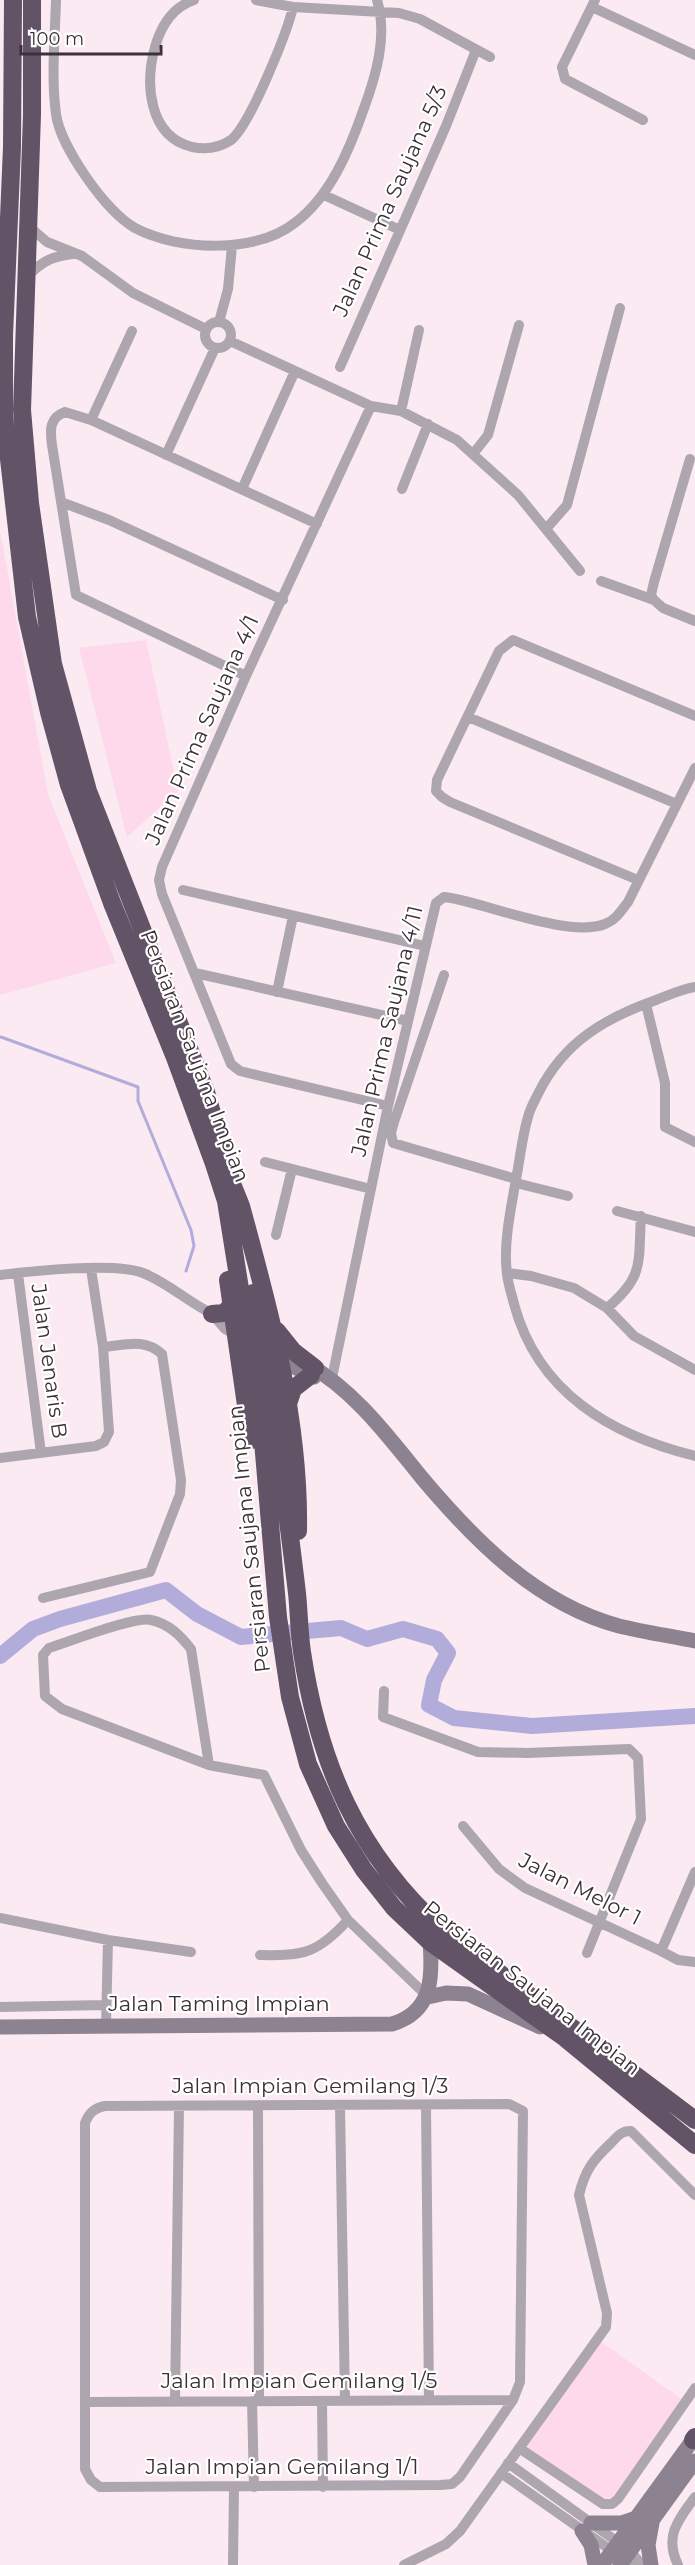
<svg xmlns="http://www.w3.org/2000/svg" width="695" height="2565" viewBox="0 0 695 2565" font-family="Montserrat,sans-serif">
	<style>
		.built { fill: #fed9ec }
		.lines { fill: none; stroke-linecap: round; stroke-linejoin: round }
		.stream { stroke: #b2acdb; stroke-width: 3 }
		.river { stroke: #b2acdb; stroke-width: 16 }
		.street { stroke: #ada6af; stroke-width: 10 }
		.secondary { stroke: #8d8290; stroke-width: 15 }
		.highway { stroke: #625367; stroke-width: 18 }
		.highway-bridge { stroke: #625367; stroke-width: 18 }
		.labels { text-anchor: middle; stroke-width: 4.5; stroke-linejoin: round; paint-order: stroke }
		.street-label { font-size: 21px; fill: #3c3136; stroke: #fff }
	</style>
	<rect width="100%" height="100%" fill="#fbeaf2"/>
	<path class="built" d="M 0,530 L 48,794 L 116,963 L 0,995 Z
		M 146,640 L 178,791 L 127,837 L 79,648 Z
		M 600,2341 L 683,2400 L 616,2496 L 602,2500 L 525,2447 Z"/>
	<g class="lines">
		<path class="stream" d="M 1,1037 L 138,1087 L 138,1101 L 191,1230 L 194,1246 L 186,1271"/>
		<path class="river" d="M 0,1656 L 33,1629 L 60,1619 L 166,1590 L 197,1614 L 241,1637 L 341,1628 L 367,1639 L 403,1629 L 437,1639 L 448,1653 L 434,1680 L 429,1705 L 454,1718 L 532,1726 L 695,1716"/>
		<path class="street" d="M 56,0 C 55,37 51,77 56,114 C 60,146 106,212 135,228 C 179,251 256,254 296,222 C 330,196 349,151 363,111 C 376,76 388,36 377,0
			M 194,0 C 173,7 161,26 155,47 C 145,83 148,136 192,147 C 206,150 219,148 231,140 C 250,125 287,33 293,7
			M 256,0 L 293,7 L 399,13 L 420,19 L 490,57
			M 595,0 L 562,67 L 565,79 L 643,120
			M 592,7 L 695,55
			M 324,195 L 400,230
			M 29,222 L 33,230 L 47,242 L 82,256 L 133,293 L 206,329
			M 28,276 C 42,261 53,256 73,254
			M205 335a13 13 0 1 1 26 0a13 13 0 1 1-26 0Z
			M 219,322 L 228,289 L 232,246
			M 230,341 L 371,406 L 401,411 L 457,440 L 518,495 L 580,571
			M 340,367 L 446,126 L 476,50
			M 371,406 L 246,676 L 162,867 L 159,880 L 162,894 L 231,1064 L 240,1071 L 388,1106
			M 401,411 L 419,330
			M 91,420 L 132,331
			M 473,454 L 488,435 L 519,325
			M 166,455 L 215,348
			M 242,489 L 295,371
			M 402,489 L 428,424
			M 61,502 L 109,520 L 283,600
			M 546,529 L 567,505 L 620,308
			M 601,581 L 654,600 L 663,608 L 695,621
			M 654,600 L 651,595 L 654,582 L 690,459
			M 246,676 L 76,595 L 52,445 C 50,430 49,418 65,412 L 91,420 L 317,524
			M 468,717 L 677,804
			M 638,880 L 450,802 L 442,797 L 436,791 L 437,780 L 499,651 L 513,640 L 695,716
			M 183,890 L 425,946
			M 195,973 L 408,1021
			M 444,975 L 394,1122 L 391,1133 L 393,1143 L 516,1179
			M 695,987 C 682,989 669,995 656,1000 C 605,1018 564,1042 539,1092 C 535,1100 530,1108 528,1117 C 522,1137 520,1159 516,1179 C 511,1209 503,1243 507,1274 C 508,1284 512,1295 514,1304 C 538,1393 611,1435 695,1456
			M 277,992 L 293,916
			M 646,1004 L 665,1083 L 665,1127 L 695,1142
			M 265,1162 L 371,1189
			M 516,1183 L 568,1196
			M 617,1211 L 695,1232
			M 276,1235 L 292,1169
			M 507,1273 L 531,1276 L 574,1288 L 607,1308 L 634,1336 L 695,1370
			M 18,1274 L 41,1453
			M 0,1275 C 32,1271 116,1262 143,1273 C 169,1283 190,1304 215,1315
			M 607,1308 C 645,1276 638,1262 641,1216
			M 212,1314 L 225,1329 L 237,1336
			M 332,1378 L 388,1106 L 436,903 L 444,897 L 451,898 C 490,905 570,938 605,924 C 616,920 621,911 628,902 L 695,768
			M 0,1458 L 96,1446 L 104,1442 L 109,1432 L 103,1347 L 91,1269
			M 43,1598 L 150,1572 L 180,1494 L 181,1480 L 162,1354 C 144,1338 126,1345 103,1347
			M 384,1691 L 383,1717 L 478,1752 L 528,1753 L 629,1749 L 638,1758 L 641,1819 L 587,1953
			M 209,1765 L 191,1649 C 180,1635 169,1624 151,1620 C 134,1616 69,1642 49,1648 L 43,1655 L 45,1696 L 62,1709 L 209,1765 L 214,1766 L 264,1775 L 301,1850 L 322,1883 L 348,1920 L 428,1997
			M 463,1826 L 499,1869 L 525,1888 L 661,1951 L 678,1960 L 695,1962
			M 0,1918 L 108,1940 L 191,1952
			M 661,1951 L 695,1872
			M 260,1955 C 304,1956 318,1953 348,1920
			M 0,2007 L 105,2005
			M 106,2025 L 108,1940
			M 509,2104 L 523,2111 L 520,2382 L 513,2400 L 460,2477 L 452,2484 L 440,2485 L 100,2487 L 91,2480 L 85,2469 L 85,2123 C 89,2113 94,2108 105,2106 Z
			M 426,2105 L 429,2400
			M 258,2106 L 259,2401
			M 340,2106 L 345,2401
			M 175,2401 L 179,2106
			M 252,2401 L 254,2487
			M 322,2401 L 323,2487
			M 86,2402 L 513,2400
			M 519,2448 L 603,2504 L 612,2504 L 618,2499 L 695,2388
			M 508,2463 L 630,2551 L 642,2565
			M 501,2473 L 632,2565
			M 233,2565 L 234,2487
			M 404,2565 L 446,2544 L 460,2531 L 606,2327 L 607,2313 L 579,2195 C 585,2170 593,2160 611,2143 C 617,2137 622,2130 631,2131 L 695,2195
			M 678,2565 C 664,2536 678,2520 695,2497"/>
		<path class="secondary" d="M 271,1355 L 314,1377
			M 306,1363 C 355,1391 387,1435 422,1478 C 475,1541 537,1604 619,1626 C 644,1632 670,1636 695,1641
			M 428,1997 L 446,1993 L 468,1994 L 540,2027
			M 0,2027 L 392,2024 C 432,2012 433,1979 430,1942
			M 591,2523 L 621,2523 L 636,2518
			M 582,2531 L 591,2545 L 595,2565
			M 602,2565 L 695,2437
			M 620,2565 L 695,2461
			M 651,2565 L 648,2545 L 652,2523"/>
		<path class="highway" d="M 13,0 L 12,147 L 4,336 L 4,415 L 27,617 L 49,712 L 69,785 L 112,903 L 174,1055 L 214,1164 L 226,1201 L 241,1295
			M 32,0 L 32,114 L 22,410 L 30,503 L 53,664 L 88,791 L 206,1092 L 231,1180
			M 233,1186 L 241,1206 C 270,1312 300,1420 298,1531
			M 228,1280 L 251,1440
			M 212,1314 L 224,1313 L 232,1305
			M 277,1331 L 293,1351 L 315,1368
			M 288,1404 L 293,1389 L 311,1375
			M 274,1417 C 282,1475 290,1534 297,1593 C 299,1612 299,1632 302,1652 C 319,1764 357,1853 442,1930 L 695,2120
			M 261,1418 L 278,1617 L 290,1697 L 308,1764 L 336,1826 L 364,1870 L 394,1908 L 430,1942 L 565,2038 L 695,2145
			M 693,2440 L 695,2437"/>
		<path class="highway-bridge" d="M 253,1293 L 265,1354 L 274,1417
			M 241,1295 L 261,1418"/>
	</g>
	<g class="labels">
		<g class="street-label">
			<text transform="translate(390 201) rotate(-66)" y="7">Jalan Prima Saujana 5/3</text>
			<text transform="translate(202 730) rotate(-66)" y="7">Jalan Prima Saujana 4/1</text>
			<text transform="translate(387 1031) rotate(-77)" y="7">Jalan Prima Saujana 4/11</text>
			<text transform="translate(195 1056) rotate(69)" y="7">Persiaran Saujana Impian</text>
			<text transform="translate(49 1361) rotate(82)" y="7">Jalan Jenaris B</text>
			<text transform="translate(249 1539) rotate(-96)" y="7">Persiaran Saujana Impian</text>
			<text transform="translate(580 1889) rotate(27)" y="7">Jalan Melor 1</text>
			<text transform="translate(532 1988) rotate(38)" y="7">Persiaran Saujana Impian</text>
			<text x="219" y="2011">Jalan Taming Impian</text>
			<text x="310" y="2093">Jalan Impian Gemilang 1/3</text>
			<text x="299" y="2388">Jalan Impian Gemilang 1/5</text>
			<text x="282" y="2474">Jalan Impian Gemilang 1/1</text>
		</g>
	</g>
	<path d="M21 45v9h140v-9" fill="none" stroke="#3c3136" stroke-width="3"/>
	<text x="30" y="45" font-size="18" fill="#3c3136" stroke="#ffffff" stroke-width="4.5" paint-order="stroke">100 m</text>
</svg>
